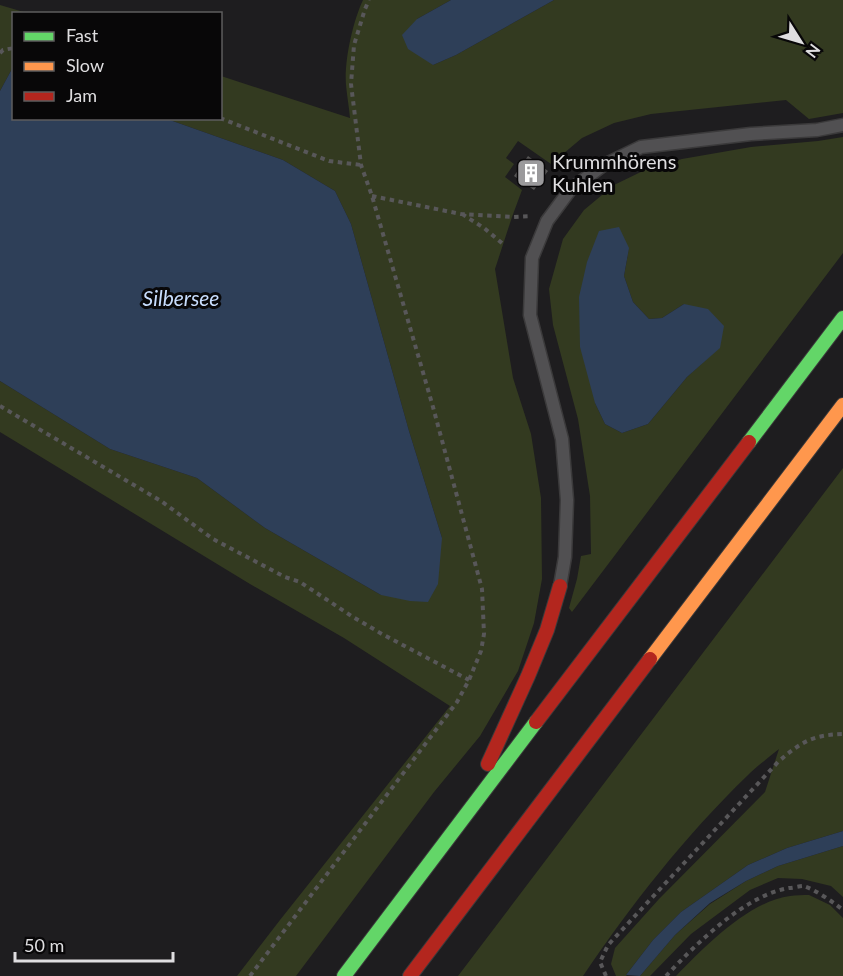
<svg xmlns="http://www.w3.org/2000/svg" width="843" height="976" viewBox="0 0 843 976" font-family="Lato,sans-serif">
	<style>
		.green { fill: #333a20; fill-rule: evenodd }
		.water { fill: #2e3f58 }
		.building { fill: #565555 }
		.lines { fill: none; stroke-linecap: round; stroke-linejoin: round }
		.lane-casing { stroke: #3b3a3b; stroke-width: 15 }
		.fast-casing { stroke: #3b3a3b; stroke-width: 16 }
		.slow-casing { stroke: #3b3a3b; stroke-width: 16 }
		.jam-casing { stroke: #3b3a3b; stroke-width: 16 }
		.path { stroke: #585759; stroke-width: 4; stroke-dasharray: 4.5 4.5; stroke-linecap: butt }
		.lane { stroke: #515052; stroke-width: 12 }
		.fast { stroke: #63d668; stroke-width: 14 }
		.slow { stroke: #ff974d; stroke-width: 14 }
		.jam { stroke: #b3261e; stroke-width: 14 }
		.labels { text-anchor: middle; stroke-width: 6; stroke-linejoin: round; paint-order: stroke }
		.poi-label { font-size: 20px; fill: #dfdee0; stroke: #080708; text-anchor: start }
		.water-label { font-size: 21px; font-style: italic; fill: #c8ddfd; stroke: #080708 }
	</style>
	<rect width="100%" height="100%" fill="#1e1d1f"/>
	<path class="green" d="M 363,0 L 451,0 L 417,19 L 433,65 L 456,55 L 554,0 L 843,0 L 843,113 L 809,119 L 786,100 L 651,114 L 614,123 L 582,138 L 551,164 L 518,141 L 506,158 L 514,164 L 505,177 L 522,190 L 512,217 L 495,269 L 513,378 L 531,434 L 541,498 L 542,579 L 534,623 L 518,671 L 480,736 L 434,792 L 296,976 L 237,976 L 280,920 L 450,706 L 344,638 L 250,584 L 0,432 L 0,381 L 110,449 L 197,478 L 265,528 L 381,595 L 442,538 L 409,431 L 351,224 L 335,191 L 283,160 L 167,119 L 220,118 L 221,76 L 350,118 C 349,107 347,96 346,85 C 344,61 353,21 363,0 Z
		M 0,5 L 27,13 L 14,14 L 13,67 L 0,91 Z
		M 843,137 L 843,253 L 572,612 L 569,608 L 577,579 L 581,556 L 591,554 L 590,496 L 578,419 L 553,325 L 549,289 L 563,239 L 584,210 L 614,185 L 647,169 L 682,159 L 751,147 L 818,141 ZM 629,248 L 624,276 L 633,302 L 649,319 L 662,318 L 684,304 L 719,348 L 687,377 L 648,424 L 622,433 L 605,424 L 595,403 Z
		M 843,468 L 843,831 L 787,848 L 748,865 L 681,912 L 653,940 L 626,975 L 627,976 L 616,976 L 611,964 L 615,948 L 659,899 L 765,792 L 779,749 C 768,758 757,766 747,776 C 685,836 631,905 583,976 L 458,976 Z
		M 843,846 L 843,897 L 831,886 L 802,879 L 778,878 L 750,890 L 691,934 L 650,976 L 640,976 L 675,935 L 710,904 L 746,881 L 778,866 Z
		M 809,895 L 830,905 L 843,918 L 843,976 L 676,976 C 704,947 749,901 790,896 C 796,895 803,895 809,895 Z"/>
	<path class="water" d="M 451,0 L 554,0 L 456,55 L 433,65 L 408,49 L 402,35 L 417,19 Z
		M 13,67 L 14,118 L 167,119 L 283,160 L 335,191 L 351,224 L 409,431 L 442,538 L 438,584 L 428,602 L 410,601 L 381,595 L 265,528 L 197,478 L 110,449 L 0,381 L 0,91 Z
		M 619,227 L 629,248 L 624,276 L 633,302 L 649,319 L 662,318 L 684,304 L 708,309 L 724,326 L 720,348 L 687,377 L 648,424 L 622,433 L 605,424 L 595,403 L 580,347 L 579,297 L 587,262 L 599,231 Z
		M 843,831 L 843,846 L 778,866 L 746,881 L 710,903 L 675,935 L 640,976 L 626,975 L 653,940 L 681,912 L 748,865 L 787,848 Z"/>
	<path class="building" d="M 528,156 L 548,171 L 534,190 L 514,176 Z"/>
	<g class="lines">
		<g class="lane-casing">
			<path id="lane" d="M 560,586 L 565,557 L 567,500 L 562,439 L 530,315 L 532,258 L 547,221 L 570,190 L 602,166 L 641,147 L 751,134 L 817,130 L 843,125"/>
		</g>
		<g class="fast-casing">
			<path id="fast" d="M 749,442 L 843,318
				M 344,976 L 536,722"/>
		</g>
		<g class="slow-casing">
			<path id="slow" d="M 650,659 L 843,405"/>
		</g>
		<g class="jam-casing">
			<path id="jam" d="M 536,722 L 749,442
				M 488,764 L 528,676 L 547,630 L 560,586
				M 410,976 L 650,659"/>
		</g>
		<path class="path" d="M 0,53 L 3,50 L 14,48
			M 220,118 L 329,161 L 361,165
			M 372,196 L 461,214 L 512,217 L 532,216
			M 462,214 L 484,228 L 503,244
			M 0,406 L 161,501 L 213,539 L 285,577 L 300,582 L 353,617 L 382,634 L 469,680
			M 250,976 L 457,702 L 469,680 L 481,651 L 484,634 L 482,589 L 433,407 L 372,196 L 361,165 L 351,84 L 354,45 L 365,9 L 369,0
			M 606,976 L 600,962 L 608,945 L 778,762 C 801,742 812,735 843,734
			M 666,976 C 696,944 745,895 789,888 C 793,888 800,886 803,886 C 813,888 836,904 843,910"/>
		<use href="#lane" class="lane"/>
		<use href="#fast" class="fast"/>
		<use href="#slow" class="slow"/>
		<use href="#jam" class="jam"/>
	</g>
	<defs>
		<g id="building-square" transform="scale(1.5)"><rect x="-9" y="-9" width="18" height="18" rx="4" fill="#9b9a9c" stroke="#080708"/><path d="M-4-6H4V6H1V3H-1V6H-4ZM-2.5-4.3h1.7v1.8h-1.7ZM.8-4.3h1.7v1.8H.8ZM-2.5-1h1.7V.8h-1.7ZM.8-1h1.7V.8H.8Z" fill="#fff"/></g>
	</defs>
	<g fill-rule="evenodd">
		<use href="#building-square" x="531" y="173"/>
	</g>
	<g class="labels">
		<g class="poi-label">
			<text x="552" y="169">Krummhörens<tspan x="552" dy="23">Kuhlen</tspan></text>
		</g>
		<g class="water-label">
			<text x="181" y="306">Silbersee</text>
		</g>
	</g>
	<rect x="12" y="12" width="210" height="108" fill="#080708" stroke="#5e5d5e" stroke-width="1.5"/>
	<rect x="24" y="32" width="30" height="9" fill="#63d668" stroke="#5e5d5e" stroke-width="1.5"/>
	<text x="66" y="42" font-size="18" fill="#dfdee0">Fast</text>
	<rect x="24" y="62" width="30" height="9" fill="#ff974d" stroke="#5e5d5e" stroke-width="1.5"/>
	<text x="66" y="72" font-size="18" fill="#dfdee0">Slow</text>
	<rect x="24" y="92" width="30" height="9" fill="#b3261e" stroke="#5e5d5e" stroke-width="1.5"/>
	<text x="66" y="102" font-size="18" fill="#dfdee0">Jam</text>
	<g transform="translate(801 42) rotate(127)" stroke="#080708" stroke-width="4.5" paint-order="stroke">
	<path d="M0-4.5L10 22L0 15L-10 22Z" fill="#dfdee0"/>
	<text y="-9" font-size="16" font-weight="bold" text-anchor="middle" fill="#dfdee0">N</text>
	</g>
	<path d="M15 952v9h158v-9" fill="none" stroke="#dfdee0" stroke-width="3"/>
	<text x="24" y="952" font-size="18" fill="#dfdee0" stroke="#080708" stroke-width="4.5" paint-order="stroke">50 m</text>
</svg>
